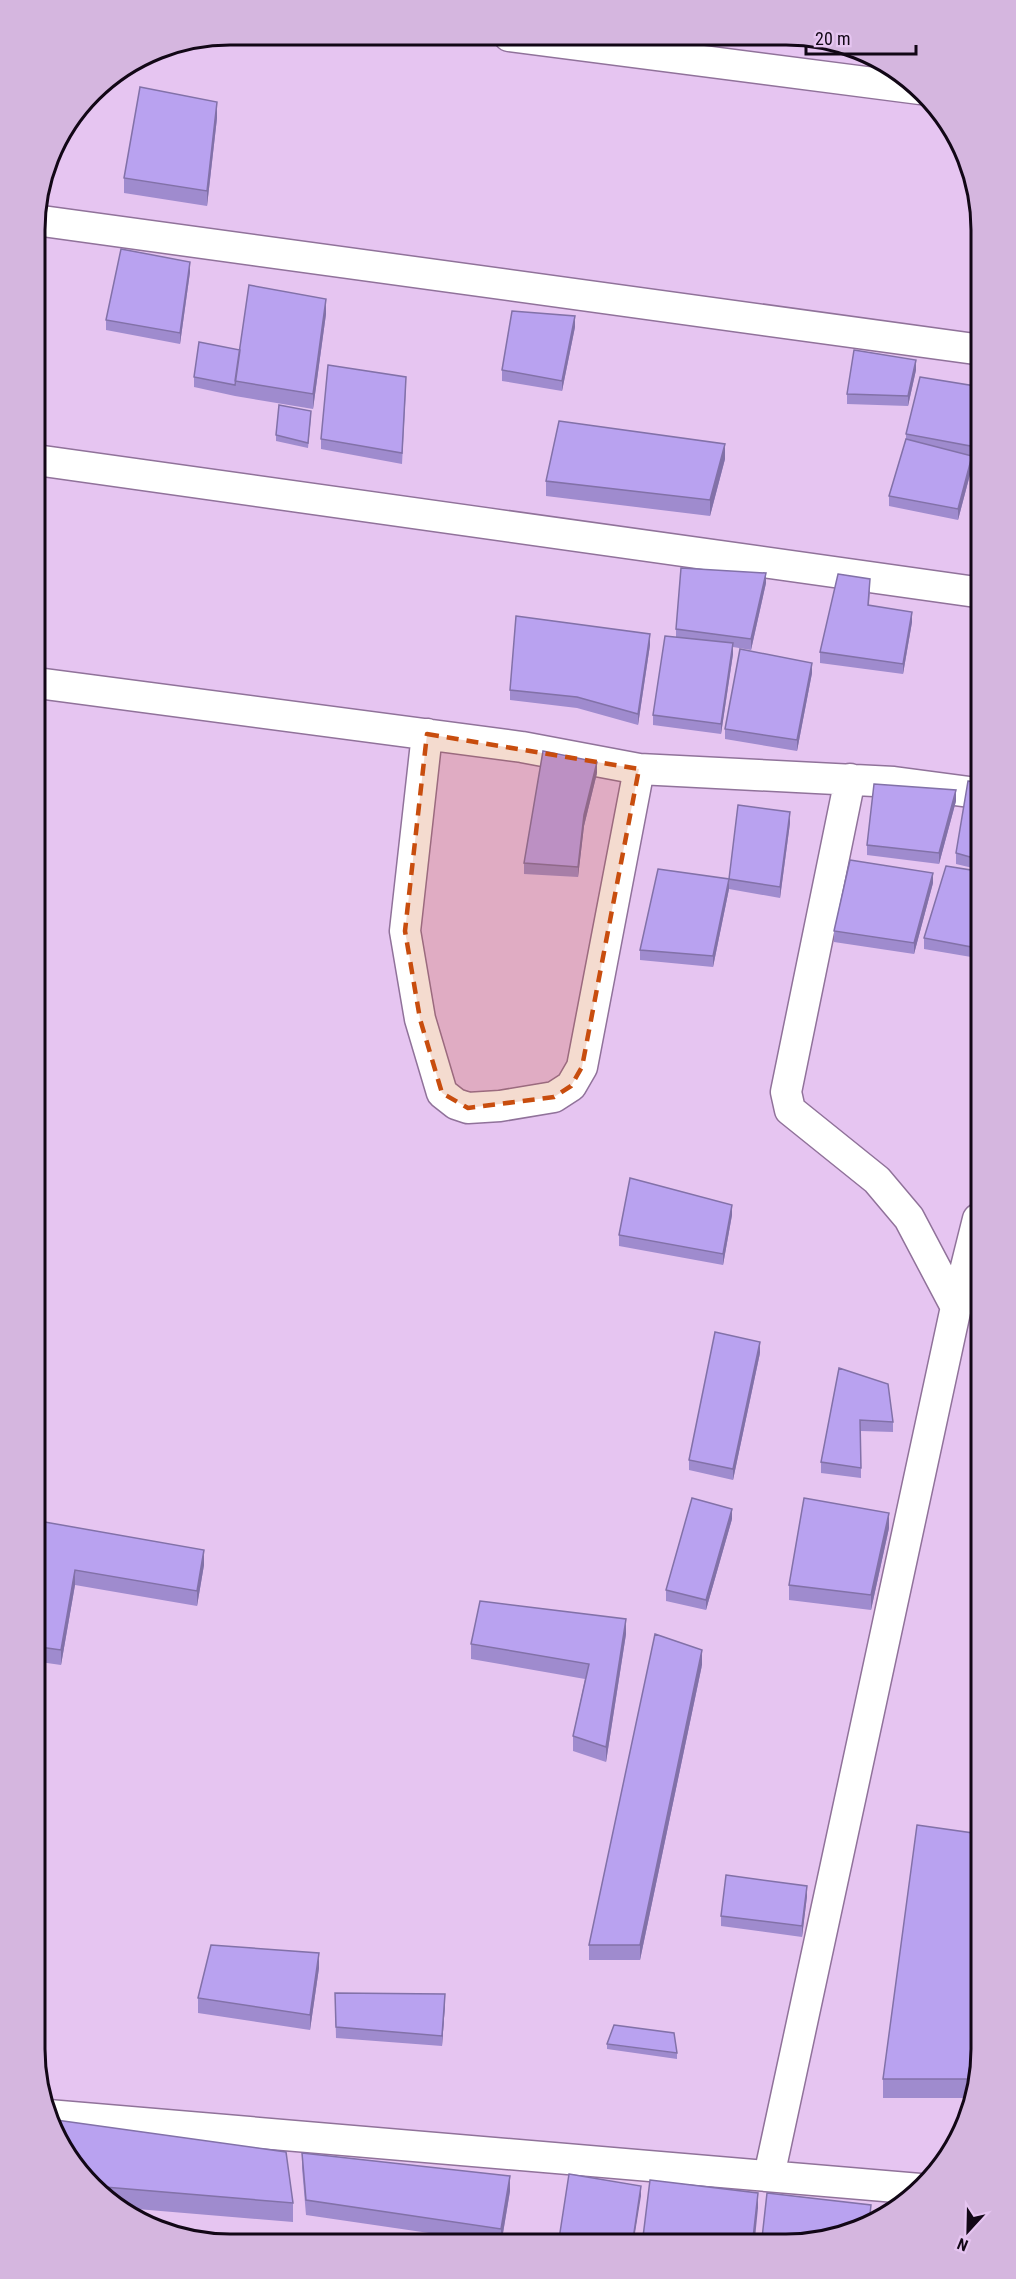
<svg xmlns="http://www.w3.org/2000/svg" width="1016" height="2279" viewBox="0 0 1016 2279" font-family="'Roboto Condensed',sans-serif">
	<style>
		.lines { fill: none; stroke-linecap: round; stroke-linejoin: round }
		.minor-casing { stroke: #90729a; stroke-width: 33 }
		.minor { stroke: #fff; stroke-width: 30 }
		.wall { fill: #9f8bce }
		.shaded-wall { fill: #8271a8 }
		.building { fill: #b9a2f0; stroke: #8271a8; stroke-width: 1.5 }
		.marked { fill: #c84d0e; fill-opacity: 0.2; stroke: #c84d0e; stroke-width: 4.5; stroke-dasharray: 12 8; stroke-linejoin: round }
		.rim { fill: none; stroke: #120716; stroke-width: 3 }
	</style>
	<rect width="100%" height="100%" fill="#e6c5f1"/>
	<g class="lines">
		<g class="minor-casing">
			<path id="minor" d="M 509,36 L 920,89
				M 35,220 L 975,349
				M 36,460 L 976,592
				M 37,683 L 522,747 L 639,769 L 894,782 L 977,793
				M 427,734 L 405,931 L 420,1019 L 442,1093 L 456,1104 L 468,1108 L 500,1106 L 554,1097 L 571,1086 L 582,1067 L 639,769
				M 850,779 L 786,1092 L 790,1110 L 877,1180 L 909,1218 L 956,1307
				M 48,2115 L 920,2189
				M 769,2176 L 956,1307 L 978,1219"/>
		</g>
		<use href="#minor" class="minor"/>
	</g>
	<path class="wall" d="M 797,38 L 824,38 L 844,48 L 797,42 Z
		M 217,118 L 207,206 L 124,193 L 124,178 Z
		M 190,272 L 180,344 L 106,330 L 106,320 Z
		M 326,314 L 313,409 L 235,396 L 194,387 L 194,377 L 240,350 Z
		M 575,327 L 562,391 L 502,381 L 502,370 Z
		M 916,370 L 908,406 L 847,404 L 847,394 Z
		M 975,386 L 976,458 L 972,457 L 972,467 L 958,520 L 889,506 L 889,496 L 906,439 L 906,434 Z
		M 406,388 L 402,464 L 321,449 L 321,439 Z
		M 311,417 L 308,448 L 276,441 L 276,435 Z
		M 725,459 L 710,516 L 546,496 L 546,481 Z
		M 766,583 L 751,650 L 733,647 L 733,654 L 721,734 L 653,725 L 653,715 L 676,637 L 676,629 Z
		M 870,590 L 869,605 L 912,622 L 903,674 L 820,663 L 820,652 Z
		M 650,645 L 638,725 L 577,708 L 510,700 L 510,690 Z
		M 812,673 L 797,751 L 725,739 L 725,729 Z
		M 597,773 L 584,826 L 578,877 L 524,874 L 524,863 Z
		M 977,782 L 977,869 L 956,864 L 956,853 Z
		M 956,801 L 939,864 L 867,855 L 867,845 Z
		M 790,823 L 780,898 L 729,889 L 729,879 Z
		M 977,871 L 977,958 L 924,949 L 924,938 Z
		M 933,883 L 914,954 L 834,942 L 834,931 Z
		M 729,889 L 713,967 L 640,960 L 640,950 Z
		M 732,1215 L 723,1265 L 619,1246 L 619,1235 Z
		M 760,1353 L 733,1480 L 689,1470 L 689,1460 Z
		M 839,1368 L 893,1422 L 893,1432 L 861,1431 L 861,1478 L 821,1473 L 821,1462 Z
		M 732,1519 L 706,1610 L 666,1601 L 666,1590 Z
		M 39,1521 L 204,1565 L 197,1606 L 75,1585 L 61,1665 L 40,1662 Z
		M 889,1528 L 871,1610 L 789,1600 L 789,1585 Z
		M 626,1634 L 606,1762 L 573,1751 L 573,1736 L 585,1679 L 471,1659 L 471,1644 Z
		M 702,1665 L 640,1960 L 589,1960 L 589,1945 Z
		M 980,1834 L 968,2098 L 883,2098 L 883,2079 Z
		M 807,1896 L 802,1937 L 721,1926 L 721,1916 Z
		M 319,1968 L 310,2030 L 198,2013 L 198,1998 Z
		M 335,1993 L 445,2004 L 442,2046 L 336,2038 Z
		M 607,2044 L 677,2053 L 677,2059 L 607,2049 Z
		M 61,2147 L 293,2203 L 293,2222 L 125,2208 L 101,2196 Z
		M 302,2153 L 510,2191 L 502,2239 L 470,2239 L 306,2215 L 302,2168 Z"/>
	<path class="shaded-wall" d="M 217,102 L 217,118 L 207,206 L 207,191 Z
		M 190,262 L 190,272 L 180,344 L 180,333 Z
		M 326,299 L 326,314 L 313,409 L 313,394 Z
		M 575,316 L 575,327 L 562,391 L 562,381 Z
		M 916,360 L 916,370 L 908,406 L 908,396 Z
		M 725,444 L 725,459 L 710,516 L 710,500 Z
		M 972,456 L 972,467 L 958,520 L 958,509 Z
		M 766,573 L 766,583 L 751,650 L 751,639 Z
		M 912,612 L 912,622 L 903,674 L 903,664 Z
		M 650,634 L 650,645 L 638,725 L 638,714 Z
		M 733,643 L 733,654 L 721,734 L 721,724 Z
		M 812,663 L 812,673 L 797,751 L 797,740 Z
		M 597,762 L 597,773 L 584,826 L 578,877 L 578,867 L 584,815 Z
		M 956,790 L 956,801 L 939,864 L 939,853 Z
		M 790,812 L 790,823 L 780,898 L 780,887 Z
		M 933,873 L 933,883 L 914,954 L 914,943 Z
		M 729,879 L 729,889 L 713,967 L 713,956 Z
		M 732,1205 L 732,1215 L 723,1265 L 723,1254 Z
		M 760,1342 L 760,1353 L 733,1480 L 733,1469 Z
		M 732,1509 L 732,1519 L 706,1610 L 706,1600 Z
		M 889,1513 L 889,1528 L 871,1610 L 871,1595 Z
		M 204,1550 L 204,1565 L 197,1606 L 197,1591 Z
		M 75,1570 L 75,1585 L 61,1665 L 61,1650 Z
		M 626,1619 L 626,1634 L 606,1762 L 606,1747 Z
		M 702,1650 L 702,1665 L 640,1960 L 640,1945 Z
		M 807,1886 L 807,1896 L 802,1937 L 802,1926 Z
		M 319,1953 L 319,1968 L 310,2030 L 310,2015 Z
		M 981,1984 L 981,2002 L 968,2098 L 968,2079 Z
		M 445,1994 L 445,2004 L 442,2046 L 442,2036 Z
		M 510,2176 L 510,2191 L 502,2239 L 501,2239 L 501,2229 Z
		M 641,2186 L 641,2196 L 634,2239 L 633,2239 Z
		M 758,2193 L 758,2208 L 755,2238 L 753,2238 Z"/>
	<path class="building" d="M 140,87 L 217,102 L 207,191 L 124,178 Z
		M 121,249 L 190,262 L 180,333 L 106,320 Z
		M 249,285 L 326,299 L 313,394 L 235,381 Z
		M 512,311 L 575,316 L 562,381 L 502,370 Z
		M 199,342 L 240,350 L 235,385 L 194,377 Z
		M 854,350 L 916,360 L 908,396 L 847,394 Z
		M 328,365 L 406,377 L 402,453 L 321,439 Z
		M 920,377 L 975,386 L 976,447 L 906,434 Z
		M 279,405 L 311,411 L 308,443 L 276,435 Z
		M 559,421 L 725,444 L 710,500 L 546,481 Z
		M 906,439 L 972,456 L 958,509 L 889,496 Z
		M 681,568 L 766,573 L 751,639 L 676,629 Z
		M 838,574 L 870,579 L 868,605 L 912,612 L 903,664 L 820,652 Z
		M 516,616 L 650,634 L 638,714 L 577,697 L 510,690 Z
		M 665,636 L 733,643 L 721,724 L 653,715 Z
		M 740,649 L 812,663 L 797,740 L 725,729 Z
		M 543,751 L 597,762 L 584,815 L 578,867 L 524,863 Z
		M 968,781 L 977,782 L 977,859 L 956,853 Z
		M 874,784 L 956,790 L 939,853 L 867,845 Z
		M 738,805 L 790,812 L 780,887 L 729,879 Z
		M 850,860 L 933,873 L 914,943 L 834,931 Z
		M 946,866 L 977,871 L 977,948 L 924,938 Z
		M 658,869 L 729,879 L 713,956 L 640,950 Z
		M 630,1178 L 732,1205 L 723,1254 L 619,1235 Z
		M 715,1332 L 760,1342 L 733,1469 L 689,1460 Z
		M 839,1368 L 888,1384 L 893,1422 L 860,1420 L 861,1468 L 821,1462 Z
		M 692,1498 L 732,1509 L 706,1600 L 666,1590 Z
		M 804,1498 L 889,1513 L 871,1595 L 789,1585 Z
		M 39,1521 L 204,1550 L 197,1591 L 75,1570 L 61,1650 L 40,1647 Z
		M 480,1601 L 626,1619 L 606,1747 L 573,1736 L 589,1664 L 471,1644 Z
		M 655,1634 L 702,1650 L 640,1945 L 589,1945 Z
		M 917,1825 L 980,1834 L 981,1984 L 968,2079 L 883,2079 Z
		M 726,1875 L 807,1886 L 802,1926 L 721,1916 Z
		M 211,1945 L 319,1953 L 310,2015 L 198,1998 Z
		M 335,1993 L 445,1994 L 442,2036 L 336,2027 Z
		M 614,2025 L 674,2033 L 677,2053 L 607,2044 Z
		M 49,2119 L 286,2152 L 293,2203 L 93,2186 L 61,2147 Z
		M 302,2153 L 510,2176 L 501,2229 L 306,2200 Z
		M 569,2174 L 641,2186 L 633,2239 L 559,2239 Z
		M 650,2180 L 758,2193 L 753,2238 L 654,2239 L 643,2237 Z
		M 767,2193 L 871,2205 L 869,2223 L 837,2238 L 762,2238 Z
		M 876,2216 L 883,2217 L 876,2220 Z"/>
	<path class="marked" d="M 427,734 L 639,769 L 582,1067 L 571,1086 L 554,1097 L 468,1108 L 442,1093 L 420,1019 L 405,931 Z"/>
	<path d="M0 0H1016V2279H0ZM230 45H786A185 185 0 0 1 971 230V2049A185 185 0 0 1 786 2234H230A185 185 0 0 1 45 2049V230A185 185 0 0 1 230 45Z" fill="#d5b6df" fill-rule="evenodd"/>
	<path class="rim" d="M230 45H786A185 185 0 0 1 971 230V2049A185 185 0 0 1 786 2234H230A185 185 0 0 1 45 2049V230A185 185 0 0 1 230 45Z"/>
	<g transform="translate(968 2231) rotate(202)" stroke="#e6c5f1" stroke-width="4.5" paint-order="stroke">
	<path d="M0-4.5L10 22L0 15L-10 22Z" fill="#120716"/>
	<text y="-9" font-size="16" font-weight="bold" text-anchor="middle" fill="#120716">N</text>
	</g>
	<path d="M806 45v9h110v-9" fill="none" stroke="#120716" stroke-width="3"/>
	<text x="815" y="45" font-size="18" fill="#120716" stroke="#e6c5f1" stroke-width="4.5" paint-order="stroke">20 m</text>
</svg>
